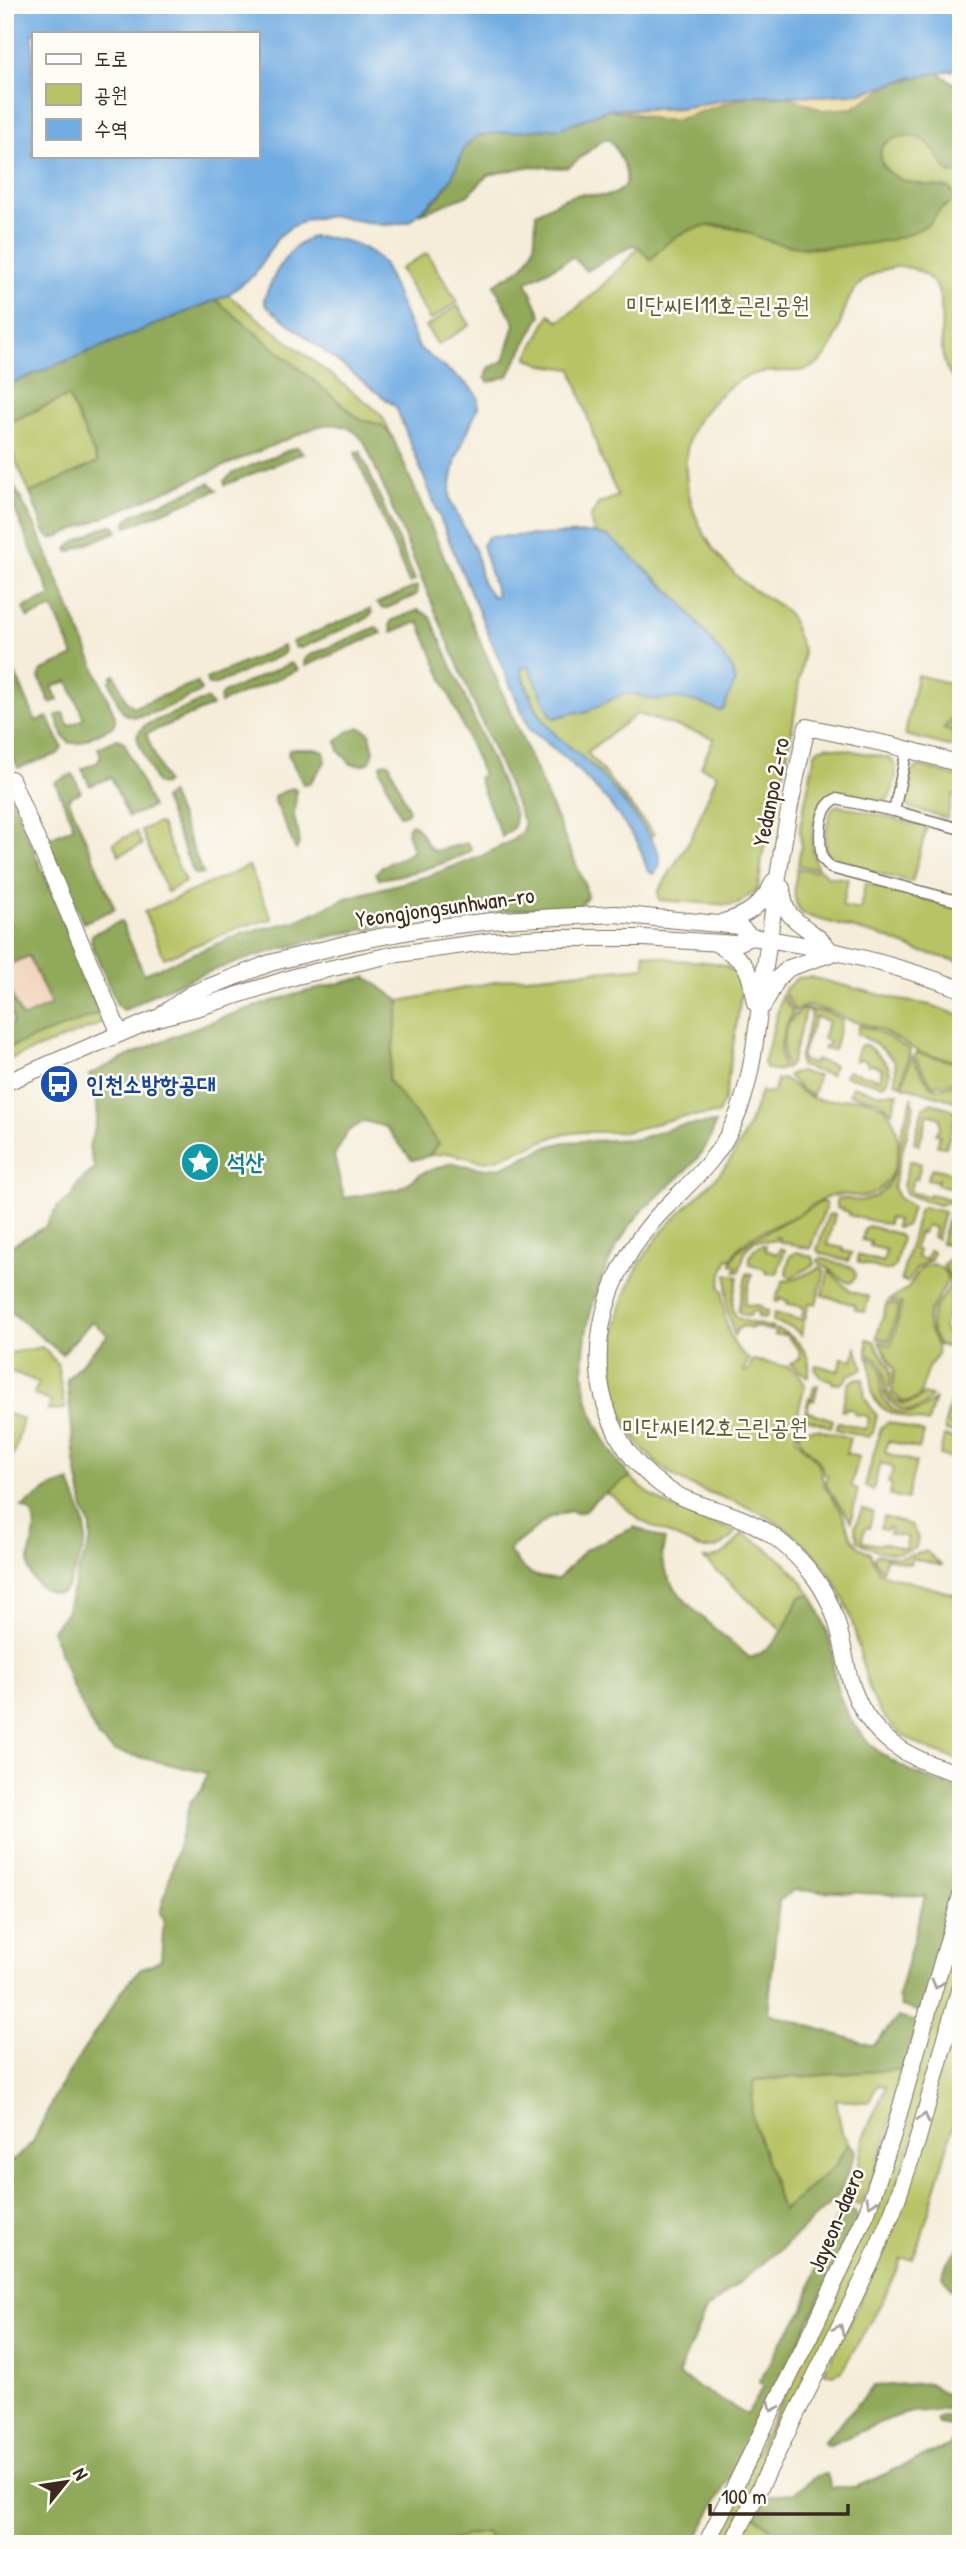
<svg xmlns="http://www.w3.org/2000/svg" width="966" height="2549" viewBox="0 0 966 2549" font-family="'Patrick Hand','Poor Story',sans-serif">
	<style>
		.built { fill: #f3d4be }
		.green { fill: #b7c365; stroke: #797642; stroke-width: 2 }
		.forest { fill: #91a95a; stroke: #666a3c; stroke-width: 2 }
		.sand { fill: #eeda9e; stroke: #94825e; stroke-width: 2 }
		.water { fill: #71ace2; stroke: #566b80; stroke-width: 2; fill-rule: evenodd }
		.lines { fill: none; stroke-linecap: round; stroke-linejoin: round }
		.street-casing { stroke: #7c6e5f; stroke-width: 13 }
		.secondary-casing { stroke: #7c6e5f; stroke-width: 18 }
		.street { stroke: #fff; stroke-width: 10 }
		.secondary { stroke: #fff; stroke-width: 16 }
		.oneway { stroke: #a79f9a }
		.labels { text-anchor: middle; stroke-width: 5; stroke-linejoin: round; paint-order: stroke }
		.park-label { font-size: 23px; fill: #605833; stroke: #fdfcf7 }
		.street-label { font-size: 23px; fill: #3b2a1e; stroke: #fdfcf7 }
		.transit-label { font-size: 23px; font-weight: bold; fill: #164399; stroke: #fdfcf7; text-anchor: start }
		.culture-label { font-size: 23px; font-weight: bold; fill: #0d838f; stroke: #fdfcf7; text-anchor: start }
	</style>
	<rect width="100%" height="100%" fill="#fdfcf7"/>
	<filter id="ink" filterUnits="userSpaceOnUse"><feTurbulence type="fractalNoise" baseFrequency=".0143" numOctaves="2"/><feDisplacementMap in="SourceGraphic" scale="14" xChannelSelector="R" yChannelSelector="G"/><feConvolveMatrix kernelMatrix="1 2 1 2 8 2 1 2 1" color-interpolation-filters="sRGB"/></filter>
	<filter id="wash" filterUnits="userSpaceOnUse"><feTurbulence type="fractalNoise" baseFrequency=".00686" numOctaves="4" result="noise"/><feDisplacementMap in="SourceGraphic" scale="28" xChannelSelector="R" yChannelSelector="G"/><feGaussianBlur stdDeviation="1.57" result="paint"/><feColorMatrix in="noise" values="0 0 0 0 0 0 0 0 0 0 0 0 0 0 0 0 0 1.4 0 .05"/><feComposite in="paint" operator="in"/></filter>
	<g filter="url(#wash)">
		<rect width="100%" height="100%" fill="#f5edd9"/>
		<path class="built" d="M 5,867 L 64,1006 L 5,1031 Z"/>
		<path class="green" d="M 906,134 C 912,136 919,137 924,140 C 937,148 940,164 951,173 L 961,172 L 961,388 C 918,351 966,295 919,271 C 907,265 894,266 883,270 C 834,287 849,331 823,359 C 804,379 781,367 758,373 C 734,378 714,399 700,417 C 688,433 685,453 686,472 C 688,517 714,558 747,585 C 759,595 776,601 787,612 C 792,617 795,629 797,636 C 799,640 802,646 803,651 C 804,660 800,673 799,682 C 793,735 779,798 764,848 C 760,862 762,876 757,890 L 738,904 L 728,905 L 659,900 L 658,892 L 692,836 L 717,774 L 701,767 L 714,738 L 637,714 L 587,752 L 654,834 L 649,837 L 595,769 L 562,742 L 547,725 L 535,705 L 521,671 L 524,667 L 529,666 L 550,713 L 554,718 L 576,712 L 585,713 L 621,694 L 634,694 L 655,700 L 676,698 L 697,702 L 732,668 L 682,603 L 663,584 L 608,537 L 594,533 L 590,518 L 598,504 L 618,496 L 601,458 L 572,369 L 543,365 L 527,358 L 550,314 L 559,321 C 590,300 614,275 639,247 L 651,260 C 694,200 743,235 797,247 C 815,251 864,244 883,240 C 898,238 916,232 928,224 C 939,216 933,211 951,203 L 949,188 C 929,185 892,185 882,163 C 880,159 881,152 881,147 L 891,138 Z
			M 427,253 L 458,302 L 430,320 L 400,269 Z
			M 228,295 L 375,409 L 382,416 L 392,436 L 381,425 L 361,420 L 216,300 Z
			M 458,306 L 470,325 L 438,345 L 426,327 Z
			M 69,396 L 98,463 L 30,493 L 5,437 L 5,424 Z
			M 917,675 L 961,686 L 961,749 L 905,735 Z
			M 827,746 L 889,758 L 895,763 C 898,774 894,793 886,801 C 852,801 826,771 815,821 C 812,835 810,853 817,866 L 812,868 L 798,865 L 801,845 L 800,827 L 815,753 L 818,749 Z
			M 921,766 L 961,778 L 961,797 L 953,795 L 947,818 L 909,808 C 898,799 906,769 921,766 Z
			M 838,805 L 927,827 L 912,882 L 839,864 L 829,858 C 822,843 826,823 833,807 Z
			M 157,823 L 161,825 L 185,882 L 167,892 L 141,830 Z
			M 136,832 L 142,845 L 119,855 L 113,843 Z
			M 249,866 L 272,919 L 243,926 L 164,958 L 144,912 Z
			M 818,868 L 827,876 L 848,879 L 842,906 L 860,910 L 865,883 L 961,909 L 961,962 L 918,951 L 887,938 L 804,915 C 790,902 795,886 797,868 L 813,871 Z
			M 644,953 C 655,956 666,958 677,960 C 702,963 738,957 742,989 L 725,1098 L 718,1114 L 680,1117 L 625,1132 L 581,1132 L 559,1135 L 494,1160 L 481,1161 L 448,1153 L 428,1156 L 438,1143 L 388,1080 L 400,1001 L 514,978 L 645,967 Z
			M 810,977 L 905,1001 L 931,1005 L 961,1016 L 961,1062 L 921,1053 L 877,1028 L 849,1020 L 830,1011 L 806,1006 L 795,1011 L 783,991 L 797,978 Z
			M 782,995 L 793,1013 C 782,1029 777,1049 783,1069 L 776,1071 L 766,1068 L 764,1063 Z
			M 804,1009 L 828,1013 L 842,1020 L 834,1050 L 823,1049 L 824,1046 L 827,1046 L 829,1041 L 823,1039 L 828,1021 L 815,1017 C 811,1033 804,1043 801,1057 L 803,1061 L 814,1064 L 815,1060 L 834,1065 L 830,1075 L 800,1066 L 799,1060 L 812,1012 L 806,1010 L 791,1064 L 786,1069 C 780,1048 782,1020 804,1009 Z
			M 103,1012 L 104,1019 L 99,1025 L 5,1061 L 5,1049 Z
			M 859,1026 L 873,1029 L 910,1050 L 901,1085 L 895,1082 C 895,1076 897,1069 895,1063 C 892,1054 866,1037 857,1034 Z
			M 862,1045 L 866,1045 C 879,1056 901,1069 883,1085 L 845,1076 L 847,1071 L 880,1079 L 882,1069 L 872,1064 L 867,1065 L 867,1061 L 859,1059 L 858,1061 L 855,1061 L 859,1047 Z
			M 917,1053 L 961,1064 L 961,1081 L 932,1085 L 914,1056 Z
			M 911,1056 L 930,1086 L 938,1088 L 961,1083 L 961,1103 L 903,1086 Z
			M 800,1072 L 818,1076 L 813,1096 L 801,1090 L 788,1075 Z
			M 785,1079 C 795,1086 802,1095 815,1099 C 839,1105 860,1090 883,1107 C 907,1126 901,1176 876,1192 C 862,1202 850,1192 835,1195 C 821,1198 809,1208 797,1215 C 773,1228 745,1233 731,1259 L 728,1258 L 721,1276 L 720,1288 L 723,1290 C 723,1313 727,1346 749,1359 L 743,1371 L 747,1372 L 753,1360 C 774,1366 796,1361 805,1385 L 797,1416 L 796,1439 L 818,1462 L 824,1485 L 842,1513 L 852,1538 L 859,1547 L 870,1553 L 879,1573 L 961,1596 L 961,1760 C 832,1727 885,1651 827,1570 C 804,1537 768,1513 730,1500 C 704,1491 680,1484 659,1465 C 586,1403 607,1298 662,1232 C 683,1207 709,1189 728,1163 C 744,1140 753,1116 761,1091 L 764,1093 L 774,1091 L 777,1080 Z
			M 852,1086 L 875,1093 L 898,1093 L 892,1112 L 878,1100 L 849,1094 Z
			M 912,1099 L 914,1106 L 893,1187 L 898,1197 L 912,1207 L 907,1225 L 897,1228 L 895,1226 L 897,1220 L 889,1218 L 888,1224 L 885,1224 L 849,1215 L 849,1212 L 837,1208 L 837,1198 C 846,1197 855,1202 864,1200 C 894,1195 898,1160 901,1137 C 902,1124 909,1111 912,1099 Z
			M 931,1103 L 952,1109 L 956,1113 L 946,1147 L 937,1146 L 940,1135 L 936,1134 L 940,1127 L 940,1118 L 928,1114 L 919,1145 L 914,1142 L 923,1107 Z
			M 910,1160 L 921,1164 L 917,1179 L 913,1179 L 910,1190 L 912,1193 L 929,1196 L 930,1194 L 953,1200 L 956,1188 L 937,1185 L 938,1179 L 935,1181 L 927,1179 L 932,1168 L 961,1175 L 961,1199 L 939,1205 L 907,1195 L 903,1186 Z
			M 821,1202 L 825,1203 L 826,1206 L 810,1249 L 778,1241 L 779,1238 L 776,1237 L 774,1241 L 756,1240 L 746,1249 L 739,1272 L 735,1271 L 737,1266 L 731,1264 L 732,1261 L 738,1251 L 753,1239 Z
			M 923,1207 L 944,1212 L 937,1239 L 933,1237 L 935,1228 L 926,1225 L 923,1233 L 919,1232 L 914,1249 L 919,1251 L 917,1257 L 926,1260 L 929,1251 L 933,1252 L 931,1260 L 918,1267 L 907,1282 L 901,1280 L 919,1210 Z
			M 961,1209 L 960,1222 L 952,1245 L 941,1243 L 949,1214 Z
			M 831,1214 L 835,1215 L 827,1245 L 844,1248 L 843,1251 L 852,1253 L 848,1261 L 820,1253 L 817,1250 L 828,1215 Z
			M 868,1226 L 898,1234 L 902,1238 L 895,1266 L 891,1270 L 884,1270 L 858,1262 L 858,1255 L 883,1262 L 886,1250 L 870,1246 L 871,1242 L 862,1240 L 865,1228 Z
			M 763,1245 L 766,1245 L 765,1250 L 778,1254 L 780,1248 L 785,1250 L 777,1274 L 766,1273 L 766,1270 L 750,1264 C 749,1254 753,1247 763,1245 Z
			M 797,1252 L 813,1257 L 815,1264 L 793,1277 L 787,1276 L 786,1271 L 790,1256 Z
			M 821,1258 L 853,1268 C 858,1273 855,1280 850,1283 C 841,1282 832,1268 819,1263 L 818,1260 Z
			M 950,1258 L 961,1258 L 961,1267 L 958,1267 L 944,1327 L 950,1340 L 948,1347 L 938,1345 C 935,1338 931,1331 931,1323 C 930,1297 963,1294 943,1265 Z
			M 932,1264 C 966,1275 931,1300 928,1317 C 926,1329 935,1337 937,1348 C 939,1357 932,1361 928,1368 C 920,1382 928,1404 901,1401 L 892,1393 L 894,1369 L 879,1342 L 891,1345 L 902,1304 L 889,1300 L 907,1289 L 921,1268 Z
			M 821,1267 L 825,1271 L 816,1304 L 809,1303 L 801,1335 L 793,1328 L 773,1322 L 774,1313 L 801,1320 L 804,1309 L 801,1306 L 787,1304 L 788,1301 L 780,1298 L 778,1302 L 775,1301 L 783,1281 L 796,1279 Z
			M 829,1271 L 850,1291 L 869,1297 L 865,1312 L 855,1309 L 855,1305 L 822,1295 Z
			M 747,1273 L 752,1274 L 744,1304 L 761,1306 L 761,1309 L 768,1311 L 766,1318 L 758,1317 L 758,1312 L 752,1311 L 750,1316 L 742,1314 L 738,1310 Z
			M 727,1274 L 738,1277 C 727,1322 731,1317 773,1328 L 772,1331 L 753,1326 L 752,1328 L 743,1326 L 737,1330 L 734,1336 L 727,1308 Z
			M 887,1303 L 899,1306 L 889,1341 L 877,1338 L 877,1335 Z
			M 776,1329 C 796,1335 814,1355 808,1377 L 790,1364 L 800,1358 L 799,1349 L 786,1335 L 774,1335 Z
			M 867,1339 L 874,1341 C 883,1362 895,1362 889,1389 L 884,1389 C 885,1372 885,1360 867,1354 Z
			M 42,1347 L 57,1363 L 65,1409 L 48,1411 L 51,1401 L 34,1395 L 38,1382 L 5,1369 L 5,1354 Z
			M 856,1348 L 863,1366 L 862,1370 L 850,1374 L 841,1384 L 832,1383 L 832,1380 L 820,1377 L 815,1369 L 816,1365 L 838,1371 L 842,1358 L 853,1360 Z
			M 868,1357 C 873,1360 878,1362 880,1368 C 884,1377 879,1386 882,1395 C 893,1421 921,1416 935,1398 L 928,1423 C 909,1418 876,1415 872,1391 C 871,1379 873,1369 868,1357 Z
			M 961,1377 L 961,1385 L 948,1424 L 959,1428 L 961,1424 L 961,1435 L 945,1431 L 944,1427 L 956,1380 Z
			M 857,1378 L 863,1379 L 865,1398 L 877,1416 L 873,1433 L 868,1437 L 836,1429 L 838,1422 L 866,1429 L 869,1419 L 867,1416 L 854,1414 L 854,1410 L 846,1408 L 844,1411 L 841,1410 L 849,1383 Z
			M 818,1385 L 814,1401 L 810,1400 L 807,1411 L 833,1420 L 831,1427 L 804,1418 L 809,1397 L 811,1398 L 814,1387 Z
			M 884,1392 L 888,1392 C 897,1408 912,1406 924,1394 L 931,1396 C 919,1418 894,1414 884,1392 Z
			M 5,1413 L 23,1419 L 15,1452 L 5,1468 Z
			M 889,1422 L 924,1433 L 919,1449 L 888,1441 L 885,1453 L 916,1462 L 907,1499 L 890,1495 L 892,1484 L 888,1483 L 893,1470 L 892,1466 L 880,1463 L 873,1490 L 865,1486 L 881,1427 Z
			M 802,1429 L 818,1429 L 850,1438 L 846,1453 L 859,1457 L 851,1486 L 858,1489 L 851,1521 L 829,1490 L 825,1481 L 828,1476 L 824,1474 C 820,1453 802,1451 798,1433 Z
			M 944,1436 L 961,1440 L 961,1461 L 940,1455 Z
			M 630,1477 C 661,1509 695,1518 736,1531 C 728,1544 718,1550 702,1549 L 641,1521 L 612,1496 L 605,1493 Z
			M 862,1509 L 873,1512 L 869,1528 L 865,1528 L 862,1539 L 864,1542 L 881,1545 L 882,1543 L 905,1549 L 908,1537 L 889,1534 L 891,1528 L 888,1527 L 887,1530 L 880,1528 L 884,1517 L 911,1525 L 918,1538 L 916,1547 C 899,1558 874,1552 858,1541 L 855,1527 Z
			M 742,1533 C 770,1548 795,1569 812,1596 L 805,1595 L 799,1598 L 783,1631 L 704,1559 C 722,1558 733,1548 742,1533 Z
			M 926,1551 L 942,1566 L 912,1558 L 910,1564 L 886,1558 L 882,1572 L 874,1558 L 877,1554 C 896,1560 908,1556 926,1551 Z
			M 961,1912 L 961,1967 L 918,2121 L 881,2232 L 727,2544 L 710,2544 L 846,2271 Z
			M 961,2006 L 961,2098 L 921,2239 L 912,2259 L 901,2259 L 883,2300 L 841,2372 L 833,2375 L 824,2372 L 864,2293 Z
			M 905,2069 L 878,2163 L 862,2203 L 858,2205 L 851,2201 L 849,2185 L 859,2164 L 863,2138 L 886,2087 L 878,2084 L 869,2102 L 836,2100 L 842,2133 L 848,2142 L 836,2165 L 782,2211 L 751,2113 L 754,2080 Z
			M 753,2515 L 771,2529 L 779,2544 L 738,2544 Z
			M 486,2532 L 494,2544 L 441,2544 L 464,2536 Z"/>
		<path class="forest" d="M 937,72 L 961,88 L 961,172 L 951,173 C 941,165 942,160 935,151 C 920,131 898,132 881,147 C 881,152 880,159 882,163 C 892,185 929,185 949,188 L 955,195 L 951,203 C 933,211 939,216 928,224 C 909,237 880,243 856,245 C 830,248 801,249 776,243 C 762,240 749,232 736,228 C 704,218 669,235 651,260 L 639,247 L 633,245 L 586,271 L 573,257 L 526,282 L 541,315 L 508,376 L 489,382 L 485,378 L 489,368 L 504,361 L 515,324 L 494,285 C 502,279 511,275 518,270 C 538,256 535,234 536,213 C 550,206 567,195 582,194 C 591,194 601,198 610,195 C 640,187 621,159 612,142 L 607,139 L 601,141 L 569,167 L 562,168 L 531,166 L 488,175 L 467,196 L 420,214 L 440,195 L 451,179 L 465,147 L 475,137 L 487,134 L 561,128 L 609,109 L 659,120 L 676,120 L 750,95 L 788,96 L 823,110 L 853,108 L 890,84 Z
			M 216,300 L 361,420 L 381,425 L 392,436 L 585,885 L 587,897 L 578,907 C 459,910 339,927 226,966 C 202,974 178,983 156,993 C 145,998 134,1007 123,1010 L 117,1005 L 91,942 L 92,935 L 95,933 L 121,921 L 144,974 L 243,933 L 296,921 L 346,898 L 425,877 L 482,856 L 513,840 L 523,830 L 524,823 L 365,443 C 353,426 336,421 316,427 L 55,538 L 49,538 L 45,533 L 30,493 L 98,462 L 68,396 L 5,424 L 5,386 Z
			M 297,447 L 303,453 L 225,485 L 224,481 L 233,473 Z
			M 360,451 L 415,580 L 409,583 L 355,453 Z
			M 210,483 L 217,490 L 127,527 L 126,522 L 132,515 Z
			M 11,486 L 15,488 L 36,528 L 115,716 L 115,722 L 112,727 L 79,743 L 70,743 L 64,738 L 56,716 L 63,713 L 69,726 L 84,719 L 68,681 L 52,687 L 58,700 L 50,703 L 39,678 L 41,671 L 74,656 L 53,608 L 28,618 L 24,610 L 25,607 L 51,596 L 7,491 Z
			M 109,525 L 114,525 L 118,531 L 69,552 L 67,549 L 74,542 Z
			M 417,586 L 416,595 L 387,608 L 383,609 L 377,603 Z
			M 370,609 L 372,613 L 368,618 L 301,648 L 295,647 L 292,642 Z
			M 418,610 L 428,615 L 432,620 L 515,815 L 514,827 L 502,837 L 478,778 L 483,775 L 419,622 L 392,632 L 390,625 L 391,621 Z
			M 376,627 L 382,633 L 305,666 L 304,661 L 308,656 Z
			M 283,646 L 285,651 L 282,655 L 214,685 L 208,685 L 206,679 Z
			M 5,650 L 36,721 L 48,717 L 62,747 L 58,754 L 18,768 L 5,740 Z
			M 291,663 L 298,670 L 220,703 L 220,697 L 223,693 Z
			M 115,675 L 127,702 L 134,707 L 197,682 L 201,690 L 199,693 C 184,699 137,726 124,713 C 117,705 114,691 110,682 L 112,676 Z
			M 207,699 L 212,706 L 146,734 L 166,783 L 161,785 L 156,783 L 138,741 L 137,735 L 145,725 Z
			M 961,705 L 961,749 L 956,747 L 953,732 L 943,729 Z
			M 360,727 L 369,732 L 374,751 L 370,762 L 363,765 L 351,764 L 339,751 L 337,741 L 347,732 Z
			M 117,739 L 124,742 L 152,807 L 128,817 L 111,777 L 90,786 L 82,769 L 98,762 L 101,755 L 98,748 Z
			M 295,749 L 316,749 L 324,752 L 325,762 L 309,784 L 303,784 L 288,754 L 289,750 Z
			M 385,762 L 389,763 L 409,810 L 407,814 L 400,815 L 381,771 L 381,765 Z
			M 73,774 L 81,792 L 68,798 L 115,909 L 83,923 L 47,839 L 74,827 L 55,782 Z
			M 7,788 L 103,1012 L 5,1049 L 5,1031 C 21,1022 8,1010 5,996 L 11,994 L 22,1018 L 51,1005 L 29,956 L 5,966 L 5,939 L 10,937 L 5,926 Z
			M 292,788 L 296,790 C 297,799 294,806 294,815 C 295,828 304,838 296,850 L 274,799 L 274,796 Z
			M 170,793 L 203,874 L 194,874 L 163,799 Z
			M 412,824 C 424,830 423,844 434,851 L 467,843 L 471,847 L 470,851 C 442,866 410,874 379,879 L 376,873 C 385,860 402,861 413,851 L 407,833 L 408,826 Z
			M 366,977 L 400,1001 L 388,1080 L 439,1144 L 428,1156 L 412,1160 L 386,1127 L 365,1121 L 348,1131 L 334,1156 L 344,1198 L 399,1189 L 423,1173 L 451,1163 L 487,1169 L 502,1167 L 547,1147 L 565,1142 L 638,1139 L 677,1126 L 715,1123 C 708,1160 670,1183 645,1208 C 604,1252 575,1332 586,1392 C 592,1424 611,1452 630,1477 L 595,1500 L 585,1511 L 577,1513 L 569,1511 L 550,1517 L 508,1550 C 524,1571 531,1579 558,1579 L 586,1549 L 635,1527 L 665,1540 C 664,1545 662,1552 662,1556 C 662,1592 725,1636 750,1658 C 777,1650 788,1622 799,1598 L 805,1595 L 812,1596 C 820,1612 828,1629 831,1647 C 833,1659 833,1672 836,1684 C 854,1750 901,1771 961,1790 L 961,1836 L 952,1866 L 953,1902 L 923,2013 L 901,2006 L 898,1996 L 925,1896 L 794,1890 L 779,1901 L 768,2013 L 873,2046 L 898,2017 L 918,2022 L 905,2069 L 754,2080 L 751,2113 L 782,2211 L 836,2165 L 848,2142 L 856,2151 L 839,2195 L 790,2241 L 706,2310 L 678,2375 L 747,2415 L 764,2386 L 759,2383 L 783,2339 L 803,2312 L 820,2258 L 839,2213 L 845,2209 L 855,2212 L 858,2220 L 760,2424 L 693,2544 L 621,2544 L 600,2535 L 596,2544 L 494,2544 L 486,2532 L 464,2536 L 441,2544 L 5,2544 L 5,2159 L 13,2161 L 33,2142 L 57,2091 L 126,1985 L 141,1969 L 161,1960 L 164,1919 L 160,1913 L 190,1802 L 202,1790 L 207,1773 L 114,1751 L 98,1737 L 72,1686 L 52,1630 L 66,1612 L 78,1571 L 91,1541 L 91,1527 L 84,1510 L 75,1461 L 67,1379 L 108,1335 L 92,1321 L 62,1354 L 5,1307 L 5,1253 L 12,1245 L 45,1227 L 58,1207 L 71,1197 L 78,1183 L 95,1168 C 83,1137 93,1146 97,1119 C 99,1104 94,1089 89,1075 C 180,1029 265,999 366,977 Z
			M 70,1481 C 75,1499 87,1521 86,1539 C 86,1544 69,1585 66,1589 C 56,1601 35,1586 31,1575 C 22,1556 43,1535 31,1512 L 22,1507 L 50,1488 Z
			M 961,2244 L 961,2316 L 954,2292 L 943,2276 C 945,2261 954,2256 961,2244 Z
			M 929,2383 C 940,2390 949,2395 957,2406 L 955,2409 L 912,2412 L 888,2419 L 830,2445 L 826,2445 L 823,2442 L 874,2386 Z
			M 961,2414 L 961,2544 L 779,2544 L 771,2529 L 753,2515 L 762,2498 L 794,2492 L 817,2476 L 827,2474 L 831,2487 L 856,2487 L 950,2445 L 960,2427 L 938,2424 L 936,2420 L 940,2417 Z"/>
		<path class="sand" d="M 890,84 L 853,108 L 823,110 L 788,96 L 861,93 Z
			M 750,95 L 676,120 L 659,120 L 620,110 L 680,108 Z"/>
		<path class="water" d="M 5,5 L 961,5 L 961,69 L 914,77 L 861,93 L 820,96 L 750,95 L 680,108 L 609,109 L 561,128 L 487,134 L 475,137 L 465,147 L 451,179 L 440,194 L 410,221 L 398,224 L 383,225 L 334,216 L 308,219 L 291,227 L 278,237 L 255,274 L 228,295 L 5,386 ZM 33,33 L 257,33 L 257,156 L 33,156 Z
			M 311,237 C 336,236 369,244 384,265 L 419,348 L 469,386 L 478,397 L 478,407 L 456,458 L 450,489 L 450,500 L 476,552 L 482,582 L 493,597 L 497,595 L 482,545 L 488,537 L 593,533 L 608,537 L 619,545 L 682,603 L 732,668 L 735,682 L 724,708 L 720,711 L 697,702 L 676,698 L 655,700 L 634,694 L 622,694 L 585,713 L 576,712 L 554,718 L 550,713 L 529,667 L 524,667 L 521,670 C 525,689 535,708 546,724 C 556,738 570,746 582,757 C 601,773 658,838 660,860 C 660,867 658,870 654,874 L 648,871 L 638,843 L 607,800 L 567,759 L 529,729 L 459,565 L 396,407 L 266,306 L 264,299 C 274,274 286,249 311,237 Z"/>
	</g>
	<g filter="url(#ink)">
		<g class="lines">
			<g class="street-casing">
				<path id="street" d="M 894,811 L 907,750
					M 961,829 L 894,811 L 836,799 C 817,808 819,840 822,858 L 831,868 L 961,902"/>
			</g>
			<g class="secondary-casing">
				<path id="secondary" d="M 961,764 L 891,745 L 807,727 C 799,762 791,798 785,833 C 777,880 771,927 764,973 C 757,1021 754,1080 734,1123 C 713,1168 684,1186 653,1221 C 600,1283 579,1368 621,1441 C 637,1468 663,1491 693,1502 C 711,1509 730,1513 747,1521 C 774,1533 797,1554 815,1578 C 835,1605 841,1635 847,1667 C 860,1732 901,1758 961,1774
					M 5,782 L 11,779 L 120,1034
					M 723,922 C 748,916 763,904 774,881
					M 717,944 C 749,963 749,968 755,1003
					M 763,1006 L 778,978 L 789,968 L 833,953 C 826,946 820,938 812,933 C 791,916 785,917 782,888
					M 164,1013 L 191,994 L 270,963 L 353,942 L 421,929 L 501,920 L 615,914 L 739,926 L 751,937
					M 5,1083 L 157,1018 L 200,1007 L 297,976 L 391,955 L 492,941 L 542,938 L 644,938 L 736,944 L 751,937 C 821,946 894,964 961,989
					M 706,2544 L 817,2321 L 867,2212 L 892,2138 L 961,1895
					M 732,2544 L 870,2265 L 893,2211 L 917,2142 L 961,1983"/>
			</g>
			<use href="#street" class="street"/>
			<use href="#secondary" class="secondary"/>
		</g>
		<defs><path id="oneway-chevron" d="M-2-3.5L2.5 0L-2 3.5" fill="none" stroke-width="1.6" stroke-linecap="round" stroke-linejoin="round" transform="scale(1.75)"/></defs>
		<g class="oneway">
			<use href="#oneway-chevron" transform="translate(937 1984) rotate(106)"/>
			<use href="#oneway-chevron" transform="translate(924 2118) rotate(-74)"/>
			<use href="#oneway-chevron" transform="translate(871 2202) rotate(110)"/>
			<use href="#oneway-chevron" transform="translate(839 2329) rotate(-64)"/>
			<use href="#oneway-chevron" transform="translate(773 2407) rotate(116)"/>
		</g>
	</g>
	<defs>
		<g id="bus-disc" transform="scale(2.0125)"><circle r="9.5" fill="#1a4fb4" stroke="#fdfcf7"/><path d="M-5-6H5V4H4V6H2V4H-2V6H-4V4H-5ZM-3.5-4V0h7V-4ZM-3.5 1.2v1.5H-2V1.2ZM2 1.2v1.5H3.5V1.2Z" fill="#fff"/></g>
		<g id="sight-disc" transform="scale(2.0125)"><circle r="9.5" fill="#0f9aa8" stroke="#fdfcf7"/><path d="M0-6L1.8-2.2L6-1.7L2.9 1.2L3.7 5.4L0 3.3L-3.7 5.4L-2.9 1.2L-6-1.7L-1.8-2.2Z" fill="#fff"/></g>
	</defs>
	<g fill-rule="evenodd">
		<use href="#bus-disc" x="59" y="1084"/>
		<use href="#sight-disc" x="200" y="1162"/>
	</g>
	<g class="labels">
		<g class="park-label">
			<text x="718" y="313">미단씨티11호근린공원</text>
			<text x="715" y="1435">미단씨티12호근린공원</text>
		</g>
		<g class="street-label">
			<text transform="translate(771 792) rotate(-79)" y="8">Yedanpo 2-ro</text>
			<text transform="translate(445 907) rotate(-8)" y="8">Yeongjongsunhwan-ro</text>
			<text transform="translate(836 2220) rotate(-67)" y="8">Jayeon-daero</text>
		</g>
		<g class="transit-label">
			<text x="86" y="1092">인천소방항공대</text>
		</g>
		<g class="culture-label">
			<text x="227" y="1170">석산</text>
		</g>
	</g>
	<rect width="966" height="2549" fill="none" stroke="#fdfcf7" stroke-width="28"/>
	<rect x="32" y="32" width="228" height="126" fill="#fdfcf7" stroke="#afa8a0" stroke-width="2"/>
	<rect x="46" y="54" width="35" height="10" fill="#ffffff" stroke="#afa8a0" stroke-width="2"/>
	<text x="94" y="66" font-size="21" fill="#3b2a1e">도로</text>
	<rect x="46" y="84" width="35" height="21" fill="#b7c365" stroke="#afa8a0" stroke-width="2"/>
	<text x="94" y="102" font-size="21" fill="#3b2a1e">공원</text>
	<rect x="46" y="119" width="35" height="21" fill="#71ace2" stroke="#afa8a0" stroke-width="2"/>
	<text x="94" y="136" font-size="21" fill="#3b2a1e">수역</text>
	<g transform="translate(66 2482) rotate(60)" stroke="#fdfcf7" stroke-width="5" paint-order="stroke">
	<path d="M0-5L12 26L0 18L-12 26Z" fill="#3b2a1e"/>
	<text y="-10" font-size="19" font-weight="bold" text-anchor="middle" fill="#3b2a1e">N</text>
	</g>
	<path d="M710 2504v10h138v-10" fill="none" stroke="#3b2a1e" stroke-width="3.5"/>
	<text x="721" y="2504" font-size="21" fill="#3b2a1e" stroke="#fdfcf7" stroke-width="5" paint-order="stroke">100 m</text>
</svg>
